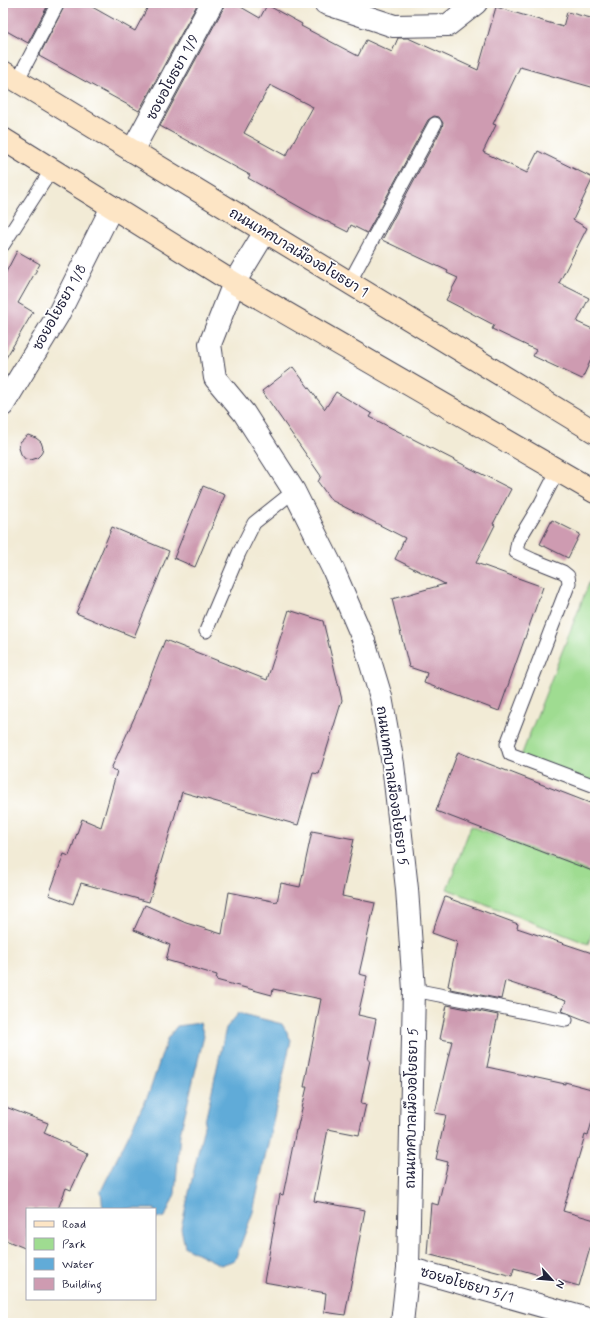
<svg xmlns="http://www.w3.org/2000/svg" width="598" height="1326" viewBox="0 0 598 1326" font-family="Mynerve,'Playpen Sans Thai',sans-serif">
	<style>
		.green { fill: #9fdc91; stroke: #607f66 }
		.water { fill: #61abd8; stroke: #42668a }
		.building { fill: #ce9bb1; fill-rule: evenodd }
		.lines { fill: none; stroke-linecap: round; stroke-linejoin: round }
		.service-casing { stroke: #414052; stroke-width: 15 }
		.minor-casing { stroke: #414052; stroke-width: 24 }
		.tertiary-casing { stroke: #414052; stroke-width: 24 }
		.secondary-casing { stroke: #414052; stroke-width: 24 }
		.service { stroke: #fff; stroke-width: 13 }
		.minor { stroke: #fff; stroke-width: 22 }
		.tertiary { stroke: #fff; stroke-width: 22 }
		.secondary { stroke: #fde5c5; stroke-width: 22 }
		.labels { text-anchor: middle; stroke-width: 3.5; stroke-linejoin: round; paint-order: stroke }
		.street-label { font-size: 14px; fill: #22223b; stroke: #fff }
	</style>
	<rect width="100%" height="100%" fill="#fff"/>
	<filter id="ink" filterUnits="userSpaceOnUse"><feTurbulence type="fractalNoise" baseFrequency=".025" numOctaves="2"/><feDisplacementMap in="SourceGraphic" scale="8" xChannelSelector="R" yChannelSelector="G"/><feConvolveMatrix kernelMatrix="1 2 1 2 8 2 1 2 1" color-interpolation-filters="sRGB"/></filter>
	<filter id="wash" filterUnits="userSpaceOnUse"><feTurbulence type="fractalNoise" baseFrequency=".012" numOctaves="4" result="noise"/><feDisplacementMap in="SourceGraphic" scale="16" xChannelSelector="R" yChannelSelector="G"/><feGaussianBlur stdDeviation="0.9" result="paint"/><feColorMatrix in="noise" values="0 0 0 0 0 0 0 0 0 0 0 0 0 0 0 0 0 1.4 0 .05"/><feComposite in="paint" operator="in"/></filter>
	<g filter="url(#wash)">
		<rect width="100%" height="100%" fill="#f2ebd6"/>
		<path class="green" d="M 593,573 L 595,574 L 595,785 L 521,756 Z
			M 471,826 L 595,874 L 595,925 L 588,944 L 447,889 Z"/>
		<path class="water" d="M 239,1013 L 282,1024 L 291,1040 L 253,1212 L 235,1260 L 221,1265 L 185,1247 L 181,1228 L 226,1028 Z
			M 200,1023 L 204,1036 L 180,1134 L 175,1194 L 165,1217 L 155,1219 L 155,1209 L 103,1209 L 101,1191 L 149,1093 L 167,1039 L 177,1026 Z"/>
		<g id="blocks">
			<path class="building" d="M 3,3 L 49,3 L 28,43 L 3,29 Z
				M 66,3 L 85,3 L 135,31 L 150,3 L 198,3 L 139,111 L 39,56 Z
				M 224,3 L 234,3 L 260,18 L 267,5 L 302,24 L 301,26 L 358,56 L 366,40 L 392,52 L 398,38 L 408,38 L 478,70 L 496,7 L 563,27 L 567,12 L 595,19 L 595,88 L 520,67 L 493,124 L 496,125 L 483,152 L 527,173 L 538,151 L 593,178 L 573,220 L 587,228 L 559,283 L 589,298 L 577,322 L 595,330 L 595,351 L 582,379 L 533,356 L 536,350 L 492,329 L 494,325 L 446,300 L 458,278 L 447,273 L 448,271 L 382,240 L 442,128 L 443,123 L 439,117 L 434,116 L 428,120 L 367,233 L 351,225 L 348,232 L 312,214 L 248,178 L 250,175 L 160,126 L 223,9 ZM 270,85 L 313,107 L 286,156 L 244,133 Z
				M 17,251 L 40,264 L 18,303 L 33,312 L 3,363 L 3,278 Z
				M 293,367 L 325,409 L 336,392 L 372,414 L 370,417 L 511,489 L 493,524 L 495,525 L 476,563 L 543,587 L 499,711 L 424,683 L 427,673 L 409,667 L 392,599 L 445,584 L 395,559 L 405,538 L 331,500 L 318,482 L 321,476 L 262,391 Z
				M 28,435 L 36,438 L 41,442 L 43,448 L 41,454 L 37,458 L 31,460 L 25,459 L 21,454 L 19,448 L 20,442 Z
				M 203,486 L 225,495 L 195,567 L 174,558 Z
				M 552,520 L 580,534 L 568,558 L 540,544 Z
				M 112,527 L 169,551 L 134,637 L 76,613 Z
				M 289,610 L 323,621 L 342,700 L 319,774 L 313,773 L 298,825 L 182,792 L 149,902 L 81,883 L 73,904 L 49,895 L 64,854 L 69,856 L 82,819 L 101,827 L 117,771 L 111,769 L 136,714 L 165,640 L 267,680 Z
				M 458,752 L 595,805 L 595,872 L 436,811 Z
				M 312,831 L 354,839 L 342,896 L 375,903 L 359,974 L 367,976 L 358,1015 L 376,1019 L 368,1060 L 370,1060 L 361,1103 L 366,1104 L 359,1135 L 328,1129 L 314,1201 L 365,1210 L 345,1315 L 324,1312 L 326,1293 L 264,1282 L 280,1194 L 283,1195 L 296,1130 L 297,1130 L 307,1087 L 304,1087 L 321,999 L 273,989 L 272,995 L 216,980 L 217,975 L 166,960 L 170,945 L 134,930 L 145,905 L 186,923 L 222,934 L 229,892 L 277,902 L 281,883 L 300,887 Z
				M 445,897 L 518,924 L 517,928 L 595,954 L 595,1024 L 562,1011 L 566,1001 L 505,981 L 501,999 L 450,989 L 451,987 L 448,986 L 457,942 L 432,933 Z
				M 447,1005 L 498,1015 L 487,1067 L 565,1084 L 565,1082 L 595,1090 L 595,1110 L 588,1136 L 585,1135 L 563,1211 L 595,1220 L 595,1231 L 579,1286 L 514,1268 L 512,1276 L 427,1254 L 431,1203 L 438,1205 L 448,1162 L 436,1159 L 446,1115 L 435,1113 L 452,1041 L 440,1039 Z
				M 3,1106 L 48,1123 L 44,1133 L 88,1153 L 71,1190 L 66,1188 L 58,1209 L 27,1209 L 27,1249 L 3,1239 Z"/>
		</g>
	</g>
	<g filter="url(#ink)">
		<use href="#blocks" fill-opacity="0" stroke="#414052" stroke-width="1"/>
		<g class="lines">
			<g class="service-casing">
				<path id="service" d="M 17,81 L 58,3
					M 3,245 L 52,169
					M 349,283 L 435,124
					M 558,470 L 541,503 L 518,541 L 516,552 L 533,560 L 563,572 L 568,576 L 569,583 L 507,744 L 510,754 L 595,786
					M 206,631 L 239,553 L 254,523 L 294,491
					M 414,990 L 566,1020"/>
			</g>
			<g class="minor-casing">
				<path id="minor" d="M 325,3 L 394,26 L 448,25 L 476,3
					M 132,151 L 212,3
					M 3,405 L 58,315 L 112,207
					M 408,1268 L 595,1321"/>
			</g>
			<g class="tertiary-casing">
				<path id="tertiary" d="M 265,232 L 234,283 L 210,344 L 215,378 L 244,413 L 294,491 L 333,569 L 364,641 L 381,697 L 393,764 L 407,889 L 414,990 L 408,1268 L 402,1323"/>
			</g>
			<g class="secondary-casing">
				<path id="secondary" d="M 3,72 L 595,432
					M 3,139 L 234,283 L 595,492"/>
			</g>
			<use href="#service" class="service"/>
			<use href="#minor" class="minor"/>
			<use href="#tertiary" class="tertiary"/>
			<use href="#secondary" class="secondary"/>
		</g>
	</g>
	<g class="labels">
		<g class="street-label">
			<text transform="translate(172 77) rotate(-62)" y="5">ซอยอโยธยา 1/9</text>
			<text transform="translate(299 252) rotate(31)" y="5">ถนนเทศบาลเมืองอโยธยา 1</text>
			<text transform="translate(59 307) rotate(-61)" y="5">ซอยอโยธยา 1/8</text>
			<text transform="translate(393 786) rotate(82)" y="5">ถนนเทศบาลเมืองอโยธยา 5</text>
			<text transform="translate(411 1108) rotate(-89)" y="5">ถนนเทศบาลเมืองอโยธยา 5</text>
			<text transform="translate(467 1284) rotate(16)" y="5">ซอยอโยธยา 5/1</text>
		</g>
	</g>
	<rect width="598" height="1326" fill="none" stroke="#fff" stroke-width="16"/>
	<rect x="26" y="1208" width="130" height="92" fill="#ffffff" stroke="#a7a7b1"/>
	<rect x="34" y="1221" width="20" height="6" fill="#fde5c5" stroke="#a7a7b1"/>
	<text x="62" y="1228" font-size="12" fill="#22223b">Road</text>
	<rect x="34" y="1238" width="20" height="12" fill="#9fdc91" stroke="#a7a7b1"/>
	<text x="62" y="1248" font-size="12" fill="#22223b">Park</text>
	<rect x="34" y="1258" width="20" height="12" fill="#61abd8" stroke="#a7a7b1"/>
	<text x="62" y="1268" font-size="12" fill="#22223b">Water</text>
	<rect x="34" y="1278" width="20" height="12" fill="#ce9bb1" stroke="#a7a7b1"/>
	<text x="62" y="1288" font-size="12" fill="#22223b">Building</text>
	<g transform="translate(552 1280) rotate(117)" stroke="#ffffff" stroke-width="3" paint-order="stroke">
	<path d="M0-3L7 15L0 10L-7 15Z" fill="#22223b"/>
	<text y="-6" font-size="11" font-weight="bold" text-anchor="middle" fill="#22223b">N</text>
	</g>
</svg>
